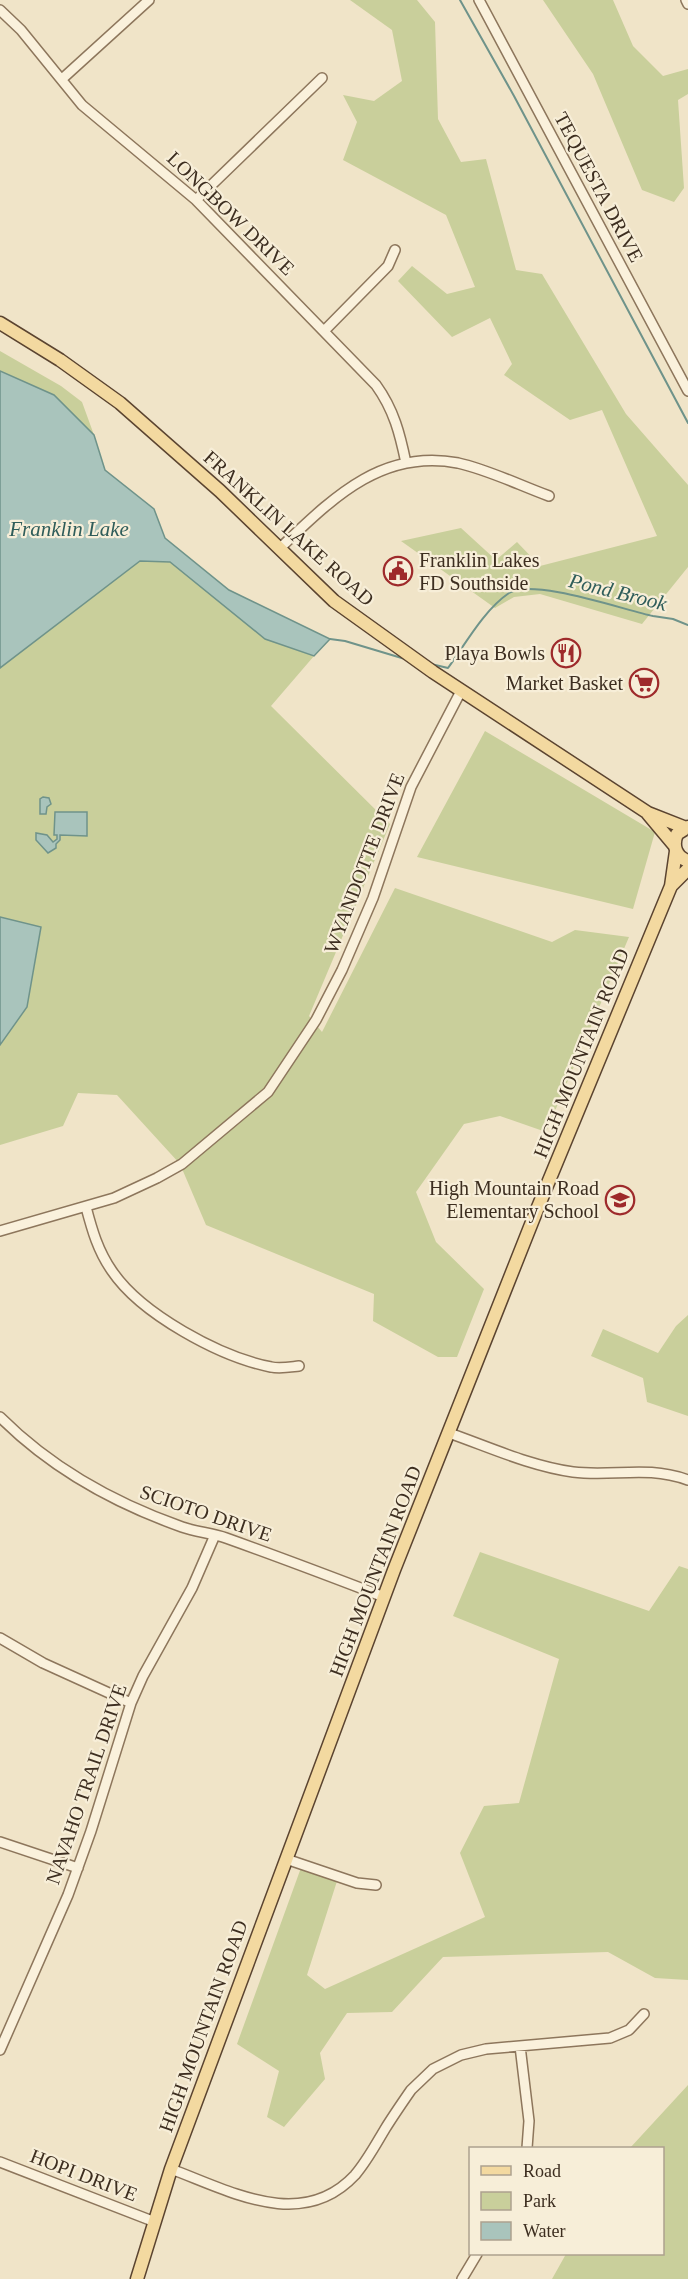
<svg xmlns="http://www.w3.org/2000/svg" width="688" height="2279" viewBox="0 0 688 2279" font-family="Georgia,serif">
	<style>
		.green { fill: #c9cf9b }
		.water { fill: #a9c4bc; stroke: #6f938a; stroke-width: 1.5 }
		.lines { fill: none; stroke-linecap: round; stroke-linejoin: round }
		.stream { stroke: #6f938a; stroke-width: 2 }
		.minor-casing { stroke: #8d765c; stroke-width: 12 }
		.major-casing { stroke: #5b4430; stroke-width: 15 }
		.minor { stroke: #faf1dc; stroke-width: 9 }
		.major { stroke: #f3d9a0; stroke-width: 12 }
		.labels { text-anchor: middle; stroke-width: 4.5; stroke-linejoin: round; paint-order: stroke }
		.street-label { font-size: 20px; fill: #3d2e20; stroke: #f7eed8 }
		.poi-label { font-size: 20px; fill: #3d2e20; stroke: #f7eed8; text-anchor: end }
		.water-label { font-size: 21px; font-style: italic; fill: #2f5d5a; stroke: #f7eed8 }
	</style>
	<rect width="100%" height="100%" fill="#f0e4c8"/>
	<path class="green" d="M 350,0 L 417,0 L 435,22 L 438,119 L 461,162 L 486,159 L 516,270 L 542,274 L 626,414 L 688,485 L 688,567 L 642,624 L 540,594 L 514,597 L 495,608 L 401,541 L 461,528 L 496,560 L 517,542 L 540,566 L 657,536 L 602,410 L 570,420 L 504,375 L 512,364 L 490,318 L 452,337 L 398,281 L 412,266 L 447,294 L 475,287 L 446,215 L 343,160 L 357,122 L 343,95 L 374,101 L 402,81 L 392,30 Z
		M 543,0 L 613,0 L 633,46 L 663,76 L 688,69 L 688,94 L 678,100 L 684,188 L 674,202 L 642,190 L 593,74 Z
		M 0,351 L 61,386 L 82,402 L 94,435 L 54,395 L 0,371 Z
		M 140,561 L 170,562 L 265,638 L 314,656 L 271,706 L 390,824 L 309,1016 L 322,1032 L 395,888 L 552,942 L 575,930 L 629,937 L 546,1132 L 500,1116 L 464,1124 L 416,1192 L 436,1242 L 484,1289 L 457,1357 L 438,1357 L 373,1321 L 374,1294 L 206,1225 L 180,1164 L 117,1095 L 78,1093 L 63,1126 L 0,1145 L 0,1045 L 27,1007 L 41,928 L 0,917 L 0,668 Z
		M 485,731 L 655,832 L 633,909 L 417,857 Z
		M 688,1315 L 688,1416 L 647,1402 L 643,1378 L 591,1356 L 603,1329 L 658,1353 L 676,1326 Z
		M 480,1552 L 649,1611 L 679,1566 L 688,1569 L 688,1980 L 655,1978 L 608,1952 L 443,1957 L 392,2012 L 347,2013 L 320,2053 L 325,2079 L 284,2127 L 267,2117 L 279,2071 L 237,2044 L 302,1865 L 338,1878 L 307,1975 L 325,1989 L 485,1917 L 460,1853 L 484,1806 L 519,1803 L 559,1659 L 453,1616 Z
		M 688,2085 L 688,2279 L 552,2279 L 566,2254 L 662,2254 L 662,2148 L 630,2148 Z"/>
	<path class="water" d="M 0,371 L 54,395 L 94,435 L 105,470 L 154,509 L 165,538 L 229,590 L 330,639 L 314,656 L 265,639 L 170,562 L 140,561 L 0,668 Z
		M 43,797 L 49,798 L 51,804 L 47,807 L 46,814 L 40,814 L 40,799 Z
		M 55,812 L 87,812 L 87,836 L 60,835 L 60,840 L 56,844 L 56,848 L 48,853 L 36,840 L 36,833 L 47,835 L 53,842 L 57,839 L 57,835 L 54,835 Z
		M 0,917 L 41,927 L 27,1007 L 0,1045 Z"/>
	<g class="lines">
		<path class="stream" d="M 460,0 L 514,96 L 688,423
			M 330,639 L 345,641 L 405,659
			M 431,664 L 448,668 C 466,643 484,610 509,593 C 533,578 624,610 653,616 L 673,619 L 688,625"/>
		<g class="minor-casing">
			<path id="minor" d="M 479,0 L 688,391
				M 686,0 L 688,4
				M 0,10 L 21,30 L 82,105 L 196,200 L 376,385 C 394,410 400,434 406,463
				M 62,79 L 149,0
				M 196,200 L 322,78
				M 324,331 L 388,266 L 395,250
				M 279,549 C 330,501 380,448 458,463 C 489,470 519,485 549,496
				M 86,1207 C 92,1230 98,1251 112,1271 C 141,1314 220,1357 271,1367 C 280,1369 290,1367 299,1366
				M 0,1231 L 114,1198 L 157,1178 L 182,1164 L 268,1092 L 316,1020 L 342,970 L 373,898 L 411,787 L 461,691
				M 0,1417 C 51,1468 114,1503 182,1527 C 196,1532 212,1533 226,1538 C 279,1557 332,1577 384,1597
				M 449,1433 C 489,1447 530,1466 573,1472 C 614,1477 646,1465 688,1480
				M 0,1638 L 43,1663 L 131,1703
				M 0,1842 L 78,1868
				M 286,1859 L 357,1883 L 376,1885
				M 520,2046 L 529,2121 L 527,2148
				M 0,2050 L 68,1895 L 91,1831 L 131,1703 L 143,1676 L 192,1588 L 215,1535
				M 0,2162 L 155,2222
				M 171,2169 C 230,2191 302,2232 355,2175 C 367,2161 376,2144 385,2129 C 393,2116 402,2103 411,2090 L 433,2069 L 461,2055 L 486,2049 L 610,2038 L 629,2030 L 644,2014
				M 462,2279 L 477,2254"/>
		</g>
		<g class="major-casing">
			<path id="major" d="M 0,323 L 60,360 L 120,403 L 220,491 L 334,601 L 433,672 L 648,813 L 686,828
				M 648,814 L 674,845
				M 688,827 L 677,834 C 672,846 676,857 688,861
				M 671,886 L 688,869
				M 137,2279 L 171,2169 L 394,1570 L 536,1212 L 671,886 L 676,851"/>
		</g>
		<use href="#minor" class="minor"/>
		<use href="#major" class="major"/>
	</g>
	<defs>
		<g id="civic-ring" transform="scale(1.5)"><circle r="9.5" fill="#f7eed8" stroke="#9e2a2b" stroke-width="1.5"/><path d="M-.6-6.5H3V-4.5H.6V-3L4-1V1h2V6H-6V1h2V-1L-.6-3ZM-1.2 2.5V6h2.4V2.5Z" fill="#9e2a2b"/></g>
		<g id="restaurant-ring" transform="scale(1.5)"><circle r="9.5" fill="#f7eed8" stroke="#9e2a2b" stroke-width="1.5"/><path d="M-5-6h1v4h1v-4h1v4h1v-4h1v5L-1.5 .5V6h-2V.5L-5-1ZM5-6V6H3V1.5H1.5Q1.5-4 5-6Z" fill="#9e2a2b"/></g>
		<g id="supermarket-ring" transform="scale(1.5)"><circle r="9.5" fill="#f7eed8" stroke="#9e2a2b" stroke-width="1.5"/><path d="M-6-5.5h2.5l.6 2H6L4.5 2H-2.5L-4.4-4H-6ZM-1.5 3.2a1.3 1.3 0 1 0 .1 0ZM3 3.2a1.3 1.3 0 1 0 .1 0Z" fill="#9e2a2b"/></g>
		<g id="school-ring" transform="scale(1.5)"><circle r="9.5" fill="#f7eed8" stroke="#9e2a2b" stroke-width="1.5"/><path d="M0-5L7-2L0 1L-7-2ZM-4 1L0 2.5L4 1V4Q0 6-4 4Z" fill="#9e2a2b"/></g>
	</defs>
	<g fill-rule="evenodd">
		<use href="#civic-ring" x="398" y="571"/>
		<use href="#restaurant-ring" x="566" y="653"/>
		<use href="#supermarket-ring" x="644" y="683"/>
		<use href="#school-ring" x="620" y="1200"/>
	</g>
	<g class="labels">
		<g class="street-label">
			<text transform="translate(599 187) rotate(62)" y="7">TEQUESTA DRIVE</text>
			<text transform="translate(231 213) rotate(44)" y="7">LONGBOW DRIVE</text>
			<text transform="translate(289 528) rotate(42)" y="7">FRANKLIN LAKE ROAD</text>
			<text transform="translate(364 863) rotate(-69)" y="7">WYANDOTTE DRIVE</text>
			<text transform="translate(581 1053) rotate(-68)" y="7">HIGH MOUNTAIN ROAD</text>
			<text transform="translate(206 1513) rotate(19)" y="7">SCIOTO DRIVE</text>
			<text transform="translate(375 1571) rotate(-69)" y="7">HIGH MOUNTAIN ROAD</text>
			<text transform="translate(86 1784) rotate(-71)" y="7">NAVAHO TRAIL DRIVE</text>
			<text transform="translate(203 2026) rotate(-70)" y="7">HIGH MOUNTAIN ROAD</text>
			<text transform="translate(84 2175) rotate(21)" y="7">HOPI DRIVE</text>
		</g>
		<g class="poi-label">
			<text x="419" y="567" text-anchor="start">Franklin Lakes<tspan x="419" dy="23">FD Southside</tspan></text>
			<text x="545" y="660">Playa Bowls</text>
			<text x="623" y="690">Market Basket</text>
			<text x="599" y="1195">High Mountain Road<tspan x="599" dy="23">Elementary School</tspan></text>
		</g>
		<g class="water-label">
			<text x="69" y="536">Franklin Lake</text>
			<text transform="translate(618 592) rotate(14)" y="7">Pond Brook</text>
		</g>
	</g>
	<rect x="469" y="2147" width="195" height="108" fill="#f7eed8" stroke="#ada18e" stroke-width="1.5"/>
	<rect x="481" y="2166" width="30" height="9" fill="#f3d9a0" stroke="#ada18e" stroke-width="1.5"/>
	<text x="523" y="2177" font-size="18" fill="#3d2e20">Road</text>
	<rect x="481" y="2192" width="30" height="18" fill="#c9cf9b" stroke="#ada18e" stroke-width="1.5"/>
	<text x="523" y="2207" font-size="18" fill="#3d2e20">Park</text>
	<rect x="481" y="2222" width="30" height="18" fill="#a9c4bc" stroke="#ada18e" stroke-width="1.5"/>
	<text x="523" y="2237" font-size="18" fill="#3d2e20">Water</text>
</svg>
